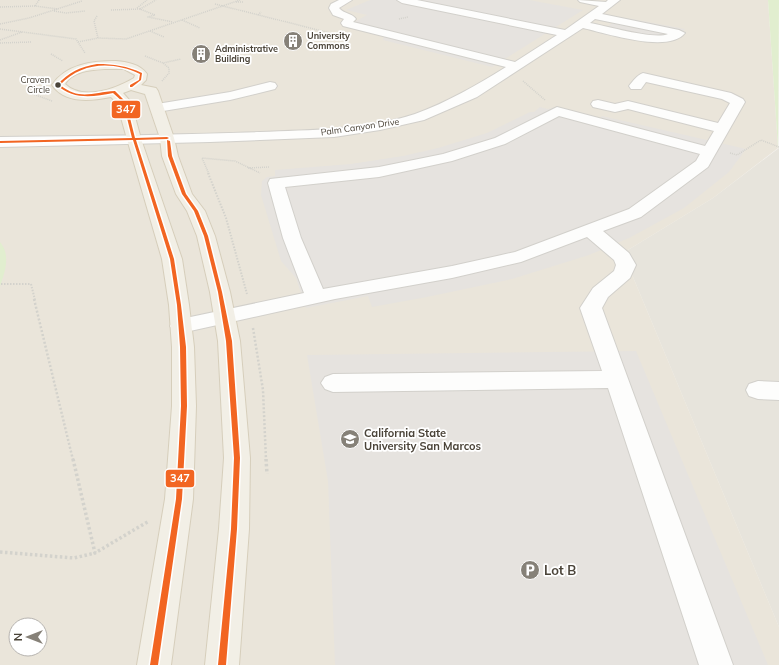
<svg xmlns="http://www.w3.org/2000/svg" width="779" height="665" viewBox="0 0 779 665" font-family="Mulish,sans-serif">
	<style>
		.residential { fill: #e7e4dc }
		.education { fill: #eae5da; fill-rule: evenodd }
		.green { fill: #e1eecf }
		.parking { fill: #e6e3df }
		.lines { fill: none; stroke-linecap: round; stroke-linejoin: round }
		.minor-casing { stroke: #d2d0cb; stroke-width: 2 }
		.major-casing { stroke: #d6cebb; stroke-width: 2 }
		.path-far3 { stroke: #d3d2cc; stroke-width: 1.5; stroke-dasharray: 1 1; stroke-linecap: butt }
		.path-far2 { stroke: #d3d2cc; stroke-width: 2; stroke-dasharray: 1.5 1.5; stroke-linecap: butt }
		.path-far1 { stroke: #d3d2cc; stroke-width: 2.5; stroke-dasharray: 2 2; stroke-linecap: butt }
		.path { stroke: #d3d2cc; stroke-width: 3.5; stroke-dasharray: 2.5 2.5; stroke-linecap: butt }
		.minor { fill: #fdfdfc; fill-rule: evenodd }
		.major { fill: #f2efe6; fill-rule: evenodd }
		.bus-1-casing { stroke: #fff; stroke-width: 3 }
		.bus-1 { fill: #f26522; fill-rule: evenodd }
		.bus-dot { fill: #4b4439; stroke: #fff; stroke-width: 1.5 }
		.labels { text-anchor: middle; stroke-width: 3.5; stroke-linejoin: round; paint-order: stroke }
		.far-poi-label { font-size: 9px; font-weight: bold; fill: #4b4439; stroke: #fff; text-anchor: start }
		.far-bus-label { font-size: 9px; fill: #4b4439; stroke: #fff; text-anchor: end }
		.far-street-label { font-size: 9px; fill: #4b4439; stroke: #fff }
		.poi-label { font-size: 11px; font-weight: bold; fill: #4b4439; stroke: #fff; text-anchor: start }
		.near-poi-label { font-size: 13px; font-weight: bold; fill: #4b4439; stroke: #fff; text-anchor: start }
		.line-badge { stroke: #fff; stroke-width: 1.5 }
		.badge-label { font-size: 11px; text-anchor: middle; font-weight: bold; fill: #fff }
	</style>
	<rect width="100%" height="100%" fill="#f4f2ee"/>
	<path class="residential" d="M 779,148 L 779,627 L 623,253 L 713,198 Z"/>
	<path class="education" d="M 0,0 L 768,0 L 778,148 L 713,198 L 623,253 L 779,627 L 779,665 L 0,665 ZM 16,625 L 40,625 L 40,649 L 16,649 Z"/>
	<path class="green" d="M 768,0 L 779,0 L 778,148 Z
		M 0,242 C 11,255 5,272 0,286 Z"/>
	<path class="parking" d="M 370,0 L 529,0 L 583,10 L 492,67 L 383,40 L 384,36 L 345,27 L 367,15 L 346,10 Z
		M 621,17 L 685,29 L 678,39 L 662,41 L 627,36 L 621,38 L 598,33 Z
		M 540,107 L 548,109 L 555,107 L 600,118 L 602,116 L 746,149 L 729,172 L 684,208 L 629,238 L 589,255 L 512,279 L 427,297 L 372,307 L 368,296 L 306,308 L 296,278 L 281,261 L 261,195 L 262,181 L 267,177 L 275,176 L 275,170 L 351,164 L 403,156 L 438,148 L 487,133 L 530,112 L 534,112 Z
		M 636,351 L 768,665 L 335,665 L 328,481 L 307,355 Z"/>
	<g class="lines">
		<g class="minor-casing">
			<path id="minor" d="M 339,0 L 352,0 L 339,8 C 344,14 352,13 356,19 L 353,22 L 515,62 L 557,35 L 402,3 L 397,0 L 417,0 L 565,30 L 599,6 L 580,2 L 578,0 L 606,2 L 608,0 L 620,0 L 602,14 L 679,30 L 685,33 C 669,54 605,33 583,28 L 477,97 L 424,120 L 380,130 L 334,137 L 210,142 L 0,147 L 0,137 C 87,136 173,135 260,132 C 309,130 368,130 415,114 C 448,102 477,85 506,67 L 343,26 L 341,23 L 344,19 L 333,15 L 329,8 L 331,4 ZM 595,19 L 668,34 C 654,40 607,26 590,23 Z
				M 643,73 L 731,93 L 743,99 L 745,102 L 708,167 L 641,217 L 603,231 L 629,253 L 636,265 L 630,278 L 608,297 L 602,308 L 733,665 L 699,665 L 608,388 L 333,392 L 325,389 L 321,383 L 325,377 L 333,374 L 602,371 L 580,308 L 593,288 L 614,271 L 616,265 L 614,260 L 587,237 L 521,262 L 452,278 L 335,299 L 181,333 L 173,331 L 170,326 L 173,321 L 181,319 L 304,293 L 283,238 L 268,183 L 270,179 L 379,167 L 443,154 L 495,138 L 557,107 L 705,146 L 714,131 L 628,109 L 615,112 L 593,107 L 591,104 L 593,101 L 598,100 L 615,104 L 628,101 L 718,123 L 730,103 L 722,99 L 646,82 L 641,89 L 631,89 L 629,86 C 633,81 637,75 643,73 ZM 559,116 L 700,154 L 696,161 L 629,209 L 515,252 L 452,266 L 323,289 L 301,238 L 285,187 L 379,177 L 452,161 L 505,144 Z
				M 270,82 L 275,83 L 277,86 L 275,89 L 230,100 L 157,112 L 152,111 L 150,108 L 152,105 L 157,104 L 230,92 Z
				M 758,381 L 779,382 L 779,400 L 758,399 L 749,396 L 746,390 L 749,384 Z"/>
		</g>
		<g class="major-casing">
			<path id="major" d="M 116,61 C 127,62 140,64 147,74 L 146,80 L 141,85 L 156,88 L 158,91 L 174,138 L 178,156 L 192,194 L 205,211 L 215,236 L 230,292 L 240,341 L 250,458 L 249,529 L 239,665 L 205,665 L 219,529 L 224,458 L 218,341 L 210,292 L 197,236 L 187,211 L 176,194 L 162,156 L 160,138 L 145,94 L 131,90 L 123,93 L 131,102 L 141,139 L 182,259 L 189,305 L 194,347 L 196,406 L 193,499 L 171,665 L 137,665 L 165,499 L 172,406 L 172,347 L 169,305 L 162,259 L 127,139 L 117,103 L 111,97 C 91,101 65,104 52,85 C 66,64 92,61 116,61 ZM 105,69 L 124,69 L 135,75 L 134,78 C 115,89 83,101 65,84 C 73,71 91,70 105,69 Z"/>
		</g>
		<path class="path-far3" d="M 39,0 L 35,6 L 58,9
			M 236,2 L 244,2
			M 215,4 L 334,34
			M 0,7 L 35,6
			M 137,8 L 147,0
			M 140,9 L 156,0
			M 111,10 L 140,9 L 155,15 L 148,17 L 173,22
			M 54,11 L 66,13 L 85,11
			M 258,15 L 261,12
			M 97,16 L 94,21 L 98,38
			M 399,19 L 408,17
			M 182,20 L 200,28
			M 0,24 L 29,18 L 82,1
			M 0,29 L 76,39 L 85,53
			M 150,31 L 164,37
			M 0,40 L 22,32
			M 78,42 L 98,38 L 126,39 L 240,0
			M 0,43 L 31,42
			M 51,54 L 63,61
			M 145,56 L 163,63 L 181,59
			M 43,76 L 32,87 L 33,94 L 52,101
			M 162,81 L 169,73 L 169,68 L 163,63
			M 523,81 L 545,100
			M 730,153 L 737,155 L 761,140 L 779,147
			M 248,168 L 269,167
			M 209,174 L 202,158 L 235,161 L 260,173"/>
		<path class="path-far2" d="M 208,173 L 226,218 L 247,294
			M 1,284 L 31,284 L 35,300"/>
		<path class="path-far1" d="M 34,299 L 73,460
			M 253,328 L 263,390 L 266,460"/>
		<path class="path" d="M 73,459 L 95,553 L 149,521
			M 266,459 L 267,474
			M 0,552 L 74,558 L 95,553"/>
		<use href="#minor" class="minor"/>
		<use href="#major" class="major"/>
		<g class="bus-1-casing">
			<path id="bus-1" d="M 97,64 C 114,64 127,66 142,73 L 141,80 L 132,87 L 130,87 L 130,85 L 139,80 L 140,74 C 112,61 82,62 60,85 C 80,101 93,92 115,91 L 126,102 L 135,138 L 167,137 L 169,138 L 167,139 L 136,140 L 174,259 L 181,305 L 186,347 L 187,406 L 182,499 L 158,665 L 150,665 L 176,499 L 181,406 L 180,347 L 177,305 L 170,259 L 133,140 L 0,143 L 0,141 L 132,138 L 123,102 L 113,93 C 93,97 73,100 57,85 C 69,72 80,67 97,64 Z
				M 167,140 L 170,141 L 172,156 L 186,194 L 198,211 L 208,236 L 222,292 L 232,341 L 240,458 L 237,529 L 226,665 L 218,665 L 231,529 L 234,458 L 226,341 L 218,292 L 204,236 L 194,211 L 182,194 L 168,156 Z"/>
		</g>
		<use href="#bus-1" class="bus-1"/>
	</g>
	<defs>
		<g id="building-disc" transform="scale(1)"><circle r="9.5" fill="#868178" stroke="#fff"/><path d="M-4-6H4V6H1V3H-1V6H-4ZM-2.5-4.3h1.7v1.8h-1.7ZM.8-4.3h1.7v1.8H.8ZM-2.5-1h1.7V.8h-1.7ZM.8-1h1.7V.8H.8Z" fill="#fff"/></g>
		<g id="university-disc" transform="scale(1)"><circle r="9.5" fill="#868178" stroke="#fff"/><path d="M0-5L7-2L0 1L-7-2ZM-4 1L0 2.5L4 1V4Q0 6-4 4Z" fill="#fff"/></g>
		<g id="parking-disc" transform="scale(1)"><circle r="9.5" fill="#868178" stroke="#fff"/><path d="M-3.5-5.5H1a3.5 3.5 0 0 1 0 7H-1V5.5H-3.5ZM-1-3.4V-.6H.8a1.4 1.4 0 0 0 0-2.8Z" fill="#fff"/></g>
	</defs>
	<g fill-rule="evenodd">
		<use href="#building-disc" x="293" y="41"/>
		<use href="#building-disc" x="201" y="54"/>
		<use href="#university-disc" x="350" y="439"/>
		<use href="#parking-disc" x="530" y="570"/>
	</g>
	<circle class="bus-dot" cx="58" cy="85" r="3.5"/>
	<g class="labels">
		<g class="far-poi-label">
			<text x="307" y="39">University<tspan x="307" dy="10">Commons</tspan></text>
			<text x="215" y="52">Administrative<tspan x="215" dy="10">Building</tspan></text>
		</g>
		<g class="far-bus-label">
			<text x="50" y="83">Craven<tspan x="50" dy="10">Circle</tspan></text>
		</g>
		<g class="far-street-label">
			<text transform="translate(360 127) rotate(-8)" y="3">Palm Canyon Drive</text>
		</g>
		<g class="poi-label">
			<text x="364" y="437">California State<tspan x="364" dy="13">University San Marcos</tspan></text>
		</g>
		<g class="near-poi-label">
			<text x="544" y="575">Lot B</text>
		</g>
	</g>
	<g class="line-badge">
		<rect x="111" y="100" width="30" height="19" rx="4" fill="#f26522"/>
		<rect x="165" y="469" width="30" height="19" rx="4" fill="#f26522"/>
	</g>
	<g class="badge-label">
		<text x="126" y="113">347</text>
		<text x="180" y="482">347</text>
	</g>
	<g transform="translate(28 637) rotate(270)"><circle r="19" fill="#ffffff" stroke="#b7b4b0"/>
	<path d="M0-3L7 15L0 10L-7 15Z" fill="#868178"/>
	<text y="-6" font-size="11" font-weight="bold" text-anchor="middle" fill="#4b4439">N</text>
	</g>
</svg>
